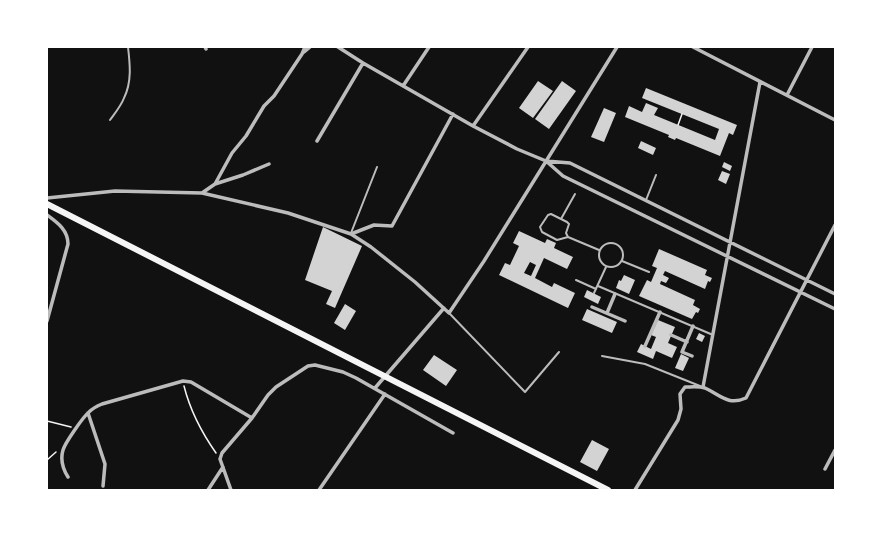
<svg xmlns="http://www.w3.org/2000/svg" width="882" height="537" viewBox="0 0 882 537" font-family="'PT Sans Narrow',sans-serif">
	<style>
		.building { fill: #d3d3d3; fill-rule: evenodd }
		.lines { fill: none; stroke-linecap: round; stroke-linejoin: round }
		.path { stroke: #f5f5f5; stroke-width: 1.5 }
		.service { stroke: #bcbcbc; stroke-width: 2 }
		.minor { stroke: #bcbcbc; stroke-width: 3.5 }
		.primary { stroke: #f5f5f5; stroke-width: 6 }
	</style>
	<rect width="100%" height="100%" fill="#111"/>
	<path class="building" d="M 538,81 L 553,91 L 533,118 L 519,108 Z
		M 562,81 L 576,91 L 549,129 L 535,119 Z
		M 646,88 L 737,125 L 733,135 L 729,133 L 720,156 L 676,138 L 675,140 L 668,137 L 669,135 L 625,117 L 629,106 L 642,112 L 646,103 L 658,108 L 654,115 L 715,140 L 719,129 L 642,98 Z
		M 604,108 L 616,113 L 604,142 L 591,137 Z
		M 641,141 L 656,148 L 653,155 L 638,148 Z
		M 724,162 L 732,166 L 730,171 L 722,167 Z
		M 722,171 L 730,174 L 726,184 L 718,180 Z
		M 323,227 L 362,246 L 335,308 L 326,304 L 332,291 L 305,280 Z
		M 519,231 L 545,243 L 547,239 L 556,243 L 554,248 L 573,257 L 567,269 L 544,258 L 535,278 L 552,287 L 554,283 L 575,293 L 568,308 L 499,275 L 505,263 L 510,265 L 519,246 L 513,243 ZM 530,262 L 536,265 L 531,276 L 524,273 Z
		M 659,249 L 707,270 L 705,275 L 712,278 L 710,282 L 708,281 L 705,289 L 665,271 L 663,275 L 669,278 L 666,283 L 661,281 L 660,284 L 695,300 L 693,305 L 700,309 L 698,313 L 696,312 L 692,319 L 639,296 L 647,280 L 651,282 L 657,268 L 652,266 Z
		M 624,275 L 635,280 L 629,294 L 616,288 L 619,280 L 621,281 Z
		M 587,290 L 601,297 L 598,304 L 584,297 Z
		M 345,304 L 356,311 L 345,330 L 334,323 Z
		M 587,309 L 617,322 L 612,333 L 582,320 Z
		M 658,320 L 675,327 L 668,343 L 677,347 L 672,358 L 656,351 L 653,359 L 637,352 L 641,344 L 651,349 L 656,337 L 651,335 Z
		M 699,333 L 705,336 L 702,342 L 696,339 Z
		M 681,354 L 689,358 L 683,371 L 675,368 Z
		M 434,355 L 457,370 L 446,386 L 423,370 Z
		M 592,440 L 609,449 L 597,471 L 580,462 Z"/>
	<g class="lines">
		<path class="path" d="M 678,125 L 682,114
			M 184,386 C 190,410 202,433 216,453
			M 47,421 L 71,427
			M 47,460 L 56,452"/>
		<path class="service" d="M 110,120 C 115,113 121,106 124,98 C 132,82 130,64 128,47
			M 646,200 L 656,175
			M 561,219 L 575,194
			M 351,233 L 377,167
			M 568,237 L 566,233 L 569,224 L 567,222 L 551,214 L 548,215 L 540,227 L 542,232 L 557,240 L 568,237 L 599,250
			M599 255a12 12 0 1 1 24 0a12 12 0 1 1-24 0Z
			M 622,261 L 649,272
			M 576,280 L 596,289
			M 598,286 L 713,335
			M 594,293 L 606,267
			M 450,314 L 525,392 L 559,352
			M 602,356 L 645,364 L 700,386"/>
		<path class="minor" d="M 205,47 L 206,49
			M 338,47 L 363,63 L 473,126 L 517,149 L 546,161 L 563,176 L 835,309
			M 693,47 L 835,120
			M 304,52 L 310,47
			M 403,86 L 429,47
			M 787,95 L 812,47
			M 473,126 L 528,47
			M 317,141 L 363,63
			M 546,161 L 570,163 L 835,294
			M 215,184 L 232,153 L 246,136 L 264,106 L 274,96 L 302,54 L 305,47
			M 202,193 L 215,184 L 243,175 L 269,164
			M 47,198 L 115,191 L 202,193 L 288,213 L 351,234 L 371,247 L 415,282 L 449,313 L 484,261 L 617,47
			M 47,215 C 58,223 68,230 68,244 L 47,321
			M 351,234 L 374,225 L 392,226 L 453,114
			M 592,307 L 625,321
			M 607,313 L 615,294
			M 671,335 L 687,342
			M 645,346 L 660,312
			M 692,356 L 682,352 L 693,326
			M 703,387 L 760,82
			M 375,388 L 444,308
			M 88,413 L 105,464 L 103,486
			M 825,469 L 835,450
			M 68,477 C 63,469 60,460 63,450 C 65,443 83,417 89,412 C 93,408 97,406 102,404 L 183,381 L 191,382 L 252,418
			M 208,490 L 223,467
			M 231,490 L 220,459 L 222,453 L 252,418 L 268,395 L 276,387 L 308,366 L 315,365 L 343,372 L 356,378 L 453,433
			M 319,490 L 385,394
			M 635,490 L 678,420 L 681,409 L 680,394 L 685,387 C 691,387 699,386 705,388 C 720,395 728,406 746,398 L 835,225"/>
		<path class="primary" d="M 47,204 L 608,490"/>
	</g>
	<rect width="882" height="537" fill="none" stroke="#ffffff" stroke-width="96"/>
</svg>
